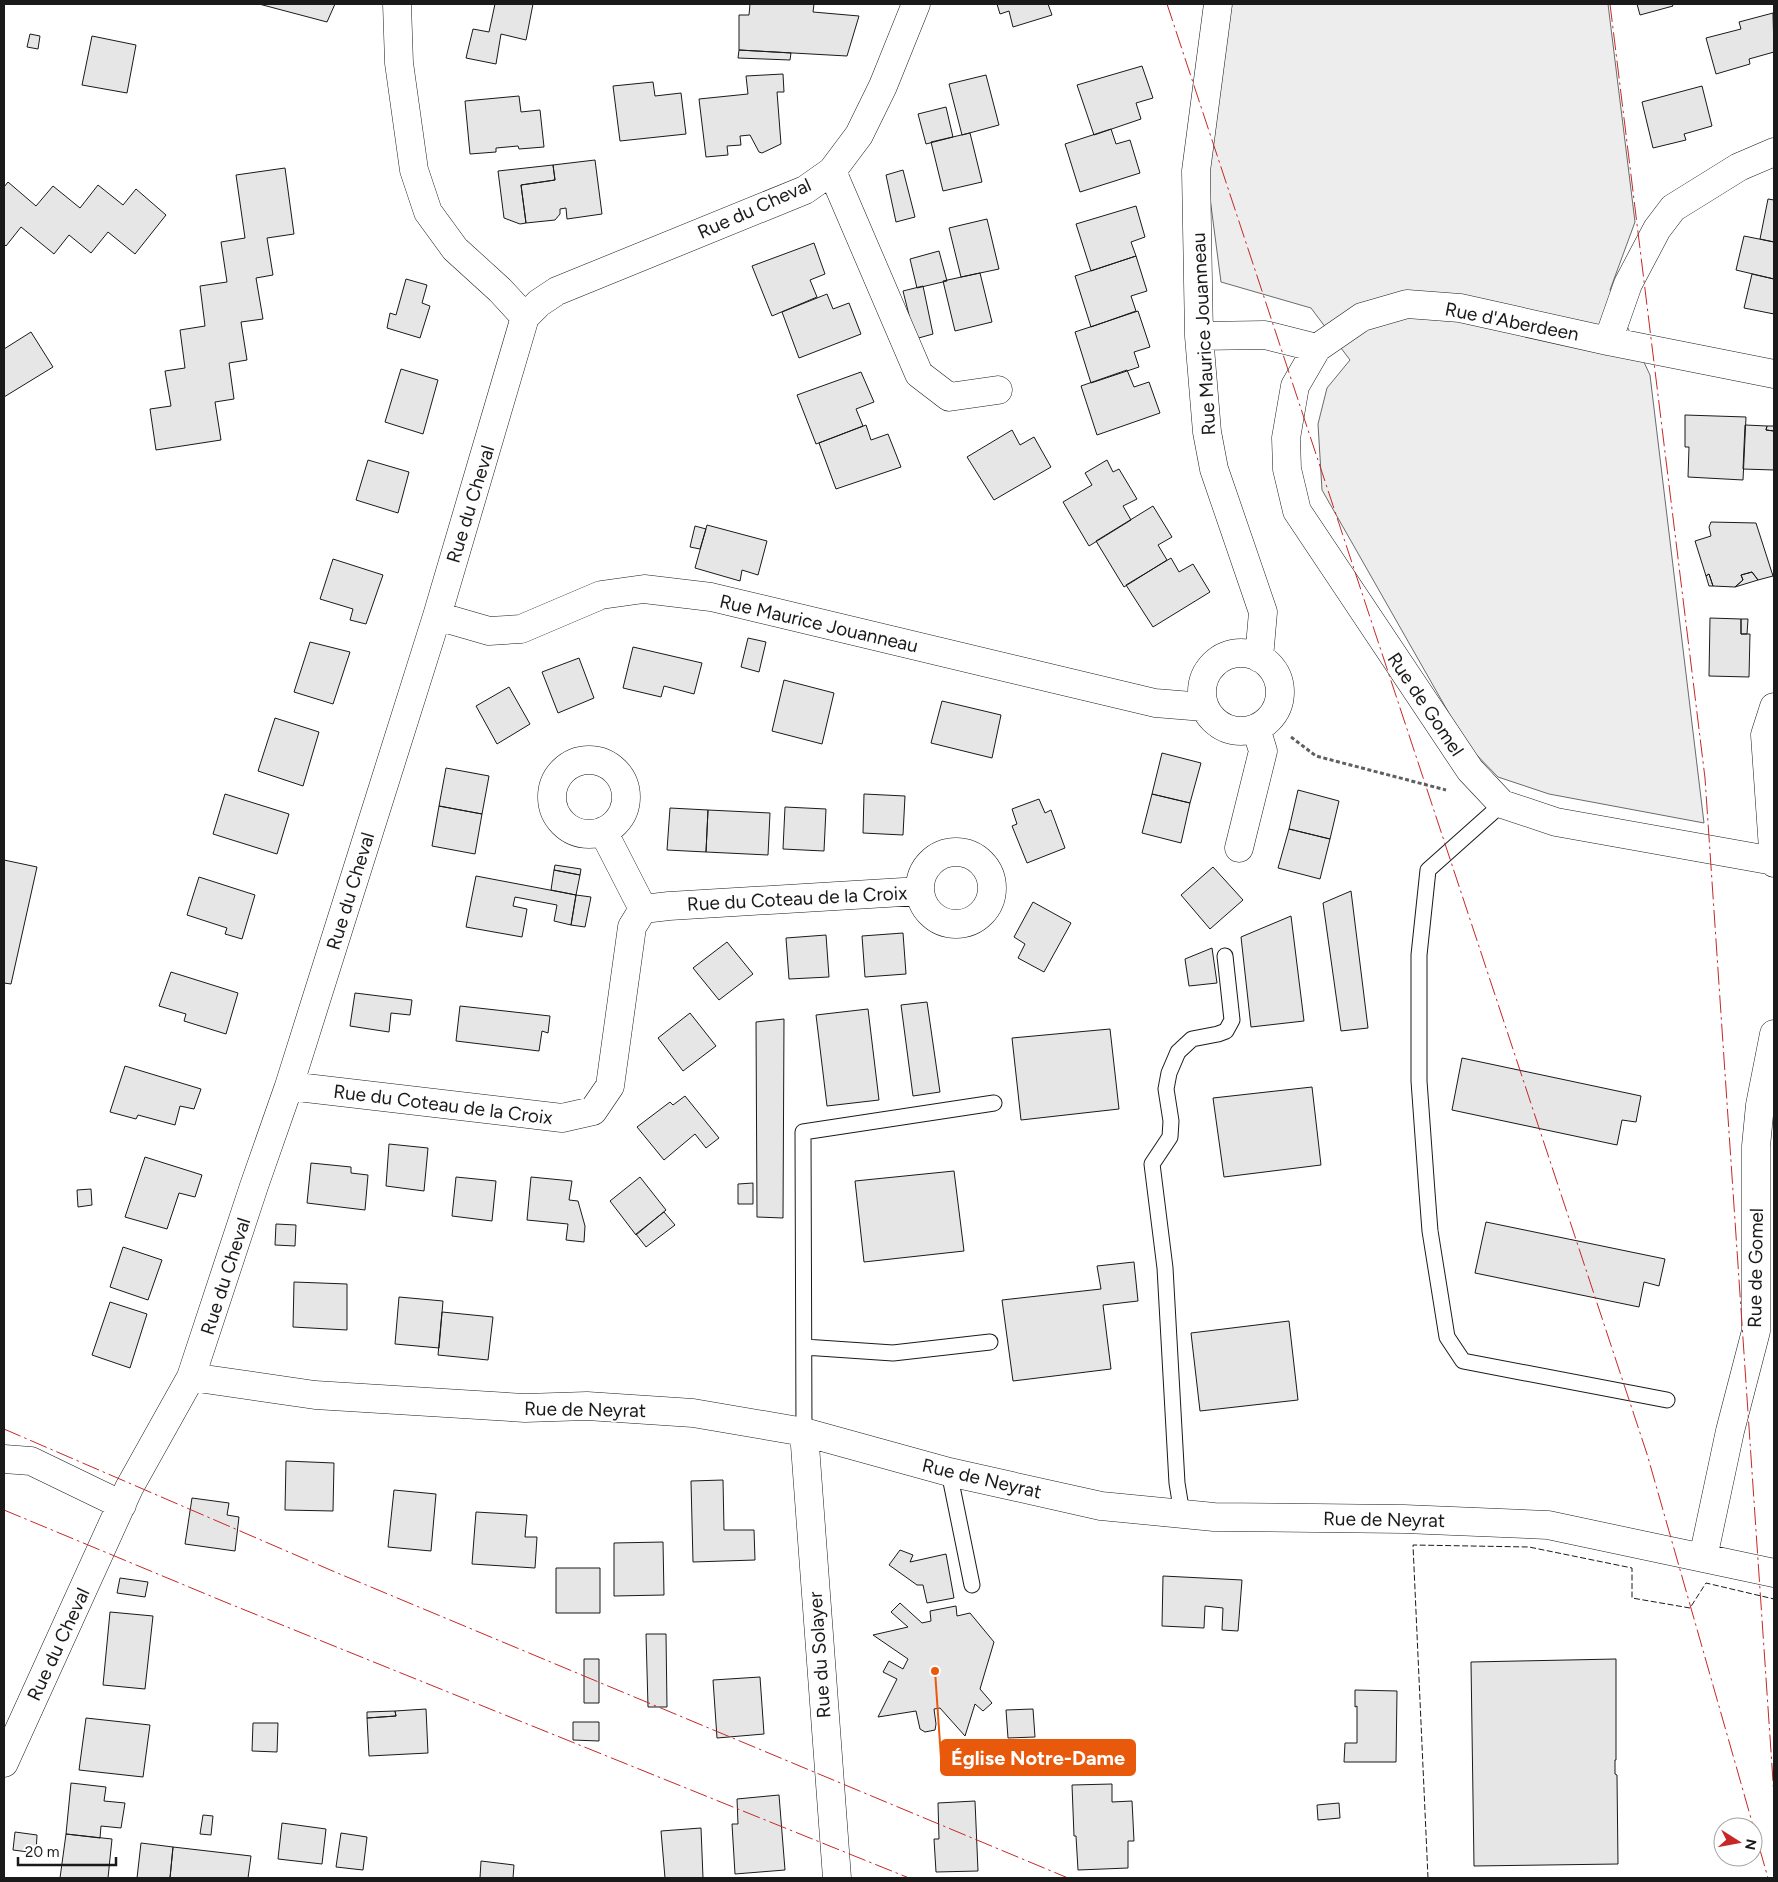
<svg xmlns="http://www.w3.org/2000/svg" width="1778" height="1882" viewBox="0 0 1778 1882" font-family="Figtree,sans-serif">
	<style>
		.built { fill: #ededed; stroke: #6a6a6a }
		.building { fill: #e6e6e6; stroke: #1a1a1a }
		.lines { fill: none; stroke-linecap: round; stroke-linejoin: round }
		.lane-casing { stroke: #1a1a1a; stroke-width: 17 }
		.street-casing { stroke: #1a1a1a; stroke-width: 29 }
		.path { stroke: #5f5f5f; stroke-width: 3; stroke-dasharray: 4 2.5; stroke-linecap: butt }
		.lane { stroke: #fff; stroke-width: 15 }
		.street { stroke: #fff; stroke-width: 28 }
		.fence { stroke: #1a1a1a; stroke-width: 1; stroke-dasharray: 6 2.5; stroke-linecap: butt }
		.power { stroke: #c62828; stroke-width: 1; stroke-dasharray: 18 4 2.5 4; stroke-linecap: butt }
		.labels { text-anchor: middle; stroke-width: 4; stroke-linejoin: round; paint-order: stroke }
		.street-label { font-size: 19px; fill: #1a1a1a; stroke: #fff }
		.leader { fill: none; stroke: #e8590c; stroke-width: 2 }
		.callout-dot { fill: #e8590c; stroke: #fff; stroke-width: 2 }
		.callout { fill: #e8590c; stroke: #e8590c; stroke-width: 2 }
		.callout-label { font-size: 20px; text-anchor: middle; font-weight: bold; fill: #fff }
	</style>
	<rect width="100%" height="100%" fill="#fff"/>
	<path class="built" d="M 1229,4 L 1608,4 L 1635,222 L 1610,290 L 1650,375 L 1704,823 L 1549,794 L 1498,777 L 1467,745 L 1322,490 L 1318,424 L 1327,388 L 1350,360 L 1311,308 L 1221,282 L 1207,175 Z"/>
	<path class="building" d="M 259,4 L 335,4 L 327,22 Z
		M 495,4 L 533,4 L 526,40 L 501,34 L 496,64 L 466,58 L 473,29 L 489,32 Z
		M 750,4 L 814,4 L 813,12 L 859,16 L 847,56 L 739,50 L 739,15 L 749,15 Z
		M 997,4 L 1048,4 L 1052,15 L 1013,27 L 1009,11 L 1000,14 Z
		M 1637,4 L 1672,4 L 1673,6 L 1640,15 Z
		M 1773,13 L 1774,52 L 1749,59 L 1750,64 L 1716,74 L 1706,38 L 1741,29 L 1739,22 Z
		M 30,34 L 40,36 L 38,49 L 27,47 Z
		M 92,36 L 136,45 L 127,93 L 82,85 Z
		M 739,50 L 791,53 L 790,60 L 738,58 Z
		M 1142,66 L 1153,98 L 1136,103 L 1141,119 L 1094,135 L 1077,85 Z
		M 783,74 L 784,92 L 777,92 L 781,144 L 762,153 L 759,152 L 750,135 L 740,136 L 741,145 L 727,146 L 728,155 L 706,157 L 699,99 L 748,94 L 746,76 Z
		M 986,75 L 999,125 L 962,135 L 949,84 Z
		M 653,82 L 655,96 L 681,93 L 686,134 L 620,141 L 613,86 Z
		M 1702,86 L 1712,126 L 1684,134 L 1686,140 L 1653,148 L 1642,102 Z
		M 519,96 L 521,112 L 540,110 L 544,147 L 519,149 L 518,146 L 496,148 L 496,152 L 470,154 L 465,101 Z
		M 946,107 L 953,137 L 926,144 L 918,114 Z
		M 1111,129 L 1116,144 L 1130,140 L 1140,173 L 1080,192 L 1065,144 Z
		M 970,133 L 982,182 L 943,191 L 931,142 Z
		M 595,160 L 602,214 L 567,219 L 566,208 L 560,209 L 560,214 L 555,220 L 526,223 L 521,185 L 555,180 L 553,165 Z
		M 553,165 L 555,180 L 521,185 L 526,223 L 520,224 L 504,218 L 498,171 Z
		M 285,168 L 294,234 L 267,238 L 273,275 L 256,278 L 263,319 L 241,322 L 247,360 L 229,363 L 234,399 L 215,402 L 221,440 L 156,450 L 150,409 L 171,406 L 165,371 L 185,368 L 180,330 L 205,326 L 200,286 L 227,282 L 221,242 L 245,238 L 236,175 Z
		M 903,170 L 915,217 L 896,222 L 886,175 Z
		M 8,182 L 36,206 L 53,186 L 80,208 L 98,185 L 123,205 L 136,189 L 166,215 L 135,254 L 108,232 L 91,253 L 69,235 L 54,254 L 21,227 L 6,246 L 4,244 L 4,187 Z
		M 1768,199 L 1774,200 L 1774,242 L 1760,239 Z
		M 1136,206 L 1145,237 L 1131,242 L 1136,256 L 1091,271 L 1076,224 Z
		M 987,219 L 999,269 L 961,277 L 949,228 Z
		M 1744,236 L 1774,242 L 1774,279 L 1736,270 Z
		M 814,243 L 825,274 L 810,280 L 817,297 L 772,316 L 752,266 Z
		M 939,251 L 947,281 L 917,288 L 910,259 Z
		M 1136,256 L 1147,291 L 1131,296 L 1136,311 L 1091,327 L 1075,276 Z
		M 980,273 L 992,322 L 955,331 L 943,281 Z
		M 1752,274 L 1774,279 L 1774,314 L 1744,308 Z
		M 406,279 L 427,285 L 422,303 L 430,306 L 420,338 L 387,328 L 390,313 L 396,315 Z
		M 923,286 L 933,334 L 915,339 L 903,291 Z
		M 827,294 L 833,309 L 849,303 L 861,334 L 799,358 L 782,312 Z
		M 1138,311 L 1150,347 L 1134,352 L 1139,367 L 1091,383 L 1075,332 Z
		M 31,332 L 53,367 L 4,397 L 4,349 Z
		M 401,369 L 438,380 L 423,434 L 385,422 Z
		M 1127,370 L 1134,387 L 1149,382 L 1160,413 L 1097,435 L 1081,386 Z
		M 861,372 L 874,402 L 856,409 L 863,426 L 816,444 L 797,395 Z
		M 1685,415 L 1746,417 L 1743,480 L 1688,477 L 1689,447 L 1685,447 Z
		M 866,425 L 871,440 L 888,434 L 901,467 L 836,489 L 819,443 Z
		M 1745,425 L 1767,426 L 1766,430 L 1774,431 L 1774,470 L 1743,469 Z
		M 1767,426 L 1774,426 L 1774,431 L 1766,430 Z
		M 1012,430 L 1020,445 L 1034,437 L 1051,467 L 994,500 L 967,457 Z
		M 368,460 L 409,472 L 398,513 L 356,500 Z
		M 1107,460 L 1113,472 L 1119,469 L 1137,499 L 1123,506 L 1131,520 L 1089,546 L 1063,502 L 1092,485 L 1085,473 Z
		M 1153,506 L 1172,537 L 1158,545 L 1167,560 L 1124,587 L 1096,541 Z
		M 1711,522 L 1756,523 L 1773,576 L 1758,580 L 1752,572 L 1741,575 L 1743,580 L 1735,587 L 1713,586 L 1709,574 L 1706,576 L 1695,541 L 1711,536 L 1709,527 Z
		M 707,525 L 767,541 L 758,575 L 742,570 L 740,581 L 695,568 Z
		M 695,526 L 706,529 L 700,549 L 690,547 Z
		M 1171,558 L 1179,572 L 1193,564 L 1210,592 L 1153,627 L 1126,585 Z
		M 333,559 L 383,575 L 366,624 L 350,620 L 353,609 L 320,599 Z
		M 1752,572 L 1758,580 L 1735,587 L 1743,580 L 1741,575 Z
		M 1709,574 L 1713,586 L 1709,586 L 1706,576 Z
		M 1710,618 L 1741,619 L 1741,634 L 1750,634 L 1749,677 L 1709,676 Z
		M 1741,619 L 1748,619 L 1747,634 L 1741,634 Z
		M 748,638 L 766,642 L 759,672 L 741,667 Z
		M 310,642 L 350,652 L 333,704 L 294,692 Z
		M 633,647 L 702,663 L 694,694 L 664,686 L 661,697 L 623,688 Z
		M 579,658 L 594,698 L 558,713 L 542,672 Z
		M 784,680 L 834,693 L 822,744 L 772,731 Z
		M 509,687 L 530,724 L 497,744 L 476,706 Z
		M 942,701 L 1001,715 L 992,758 L 931,743 Z
		M 275,718 L 319,732 L 303,786 L 258,771 Z
		M 1162,753 L 1201,763 L 1190,803 L 1152,794 Z
		M 446,768 L 489,776 L 482,814 L 439,806 Z
		M 1298,790 L 1339,801 L 1330,839 L 1289,829 Z
		M 225,794 L 289,814 L 277,854 L 213,834 Z
		M 864,794 L 905,796 L 903,835 L 863,833 Z
		M 1152,794 L 1190,803 L 1181,843 L 1142,833 Z
		M 1039,799 L 1045,813 L 1051,810 L 1065,848 L 1027,863 L 1012,826 L 1017,824 L 1012,809 Z
		M 439,806 L 482,814 L 475,854 L 432,846 Z
		M 785,807 L 826,809 L 824,851 L 783,849 Z
		M 670,808 L 708,810 L 706,852 L 667,850 Z
		M 708,810 L 770,813 L 768,855 L 706,852 Z
		M 1289,829 L 1330,839 L 1320,879 L 1278,868 Z
		M 4,860 L 37,867 L 11,984 L 4,983 Z
		M 555,865 L 581,869 L 580,875 L 554,870 Z
		M 1213,867 L 1243,900 L 1210,929 L 1181,895 Z
		M 554,870 L 580,875 L 576,895 L 551,890 Z
		M 476,876 L 576,895 L 571,925 L 554,921 L 557,905 L 515,897 L 513,906 L 527,909 L 522,937 L 466,927 Z
		M 199,877 L 255,895 L 242,939 L 225,934 L 227,928 L 187,915 Z
		M 1351,891 L 1368,1028 L 1341,1031 L 1323,903 Z
		M 576,895 L 591,897 L 585,927 L 571,925 Z
		M 1033,902 L 1071,923 L 1044,972 L 1018,958 L 1025,944 L 1014,937 Z
		M 1291,916 L 1304,1021 L 1251,1027 L 1241,937 Z
		M 903,933 L 906,974 L 865,977 L 862,936 Z
		M 826,935 L 829,977 L 789,979 L 786,938 Z
		M 727,942 L 753,974 L 719,1000 L 693,968 Z
		M 1212,948 L 1217,983 L 1189,986 L 1185,959 Z
		M 171,972 L 238,993 L 226,1034 L 184,1021 L 186,1014 L 159,1006 Z
		M 355,993 L 412,1000 L 410,1015 L 391,1013 L 389,1032 L 350,1026 Z
		M 927,1002 L 940,1092 L 913,1096 L 901,1005 Z
		M 460,1006 L 550,1016 L 548,1033 L 542,1031 L 539,1051 L 456,1041 Z
		M 868,1009 L 879,1100 L 827,1106 L 816,1015 Z
		M 690,1013 L 716,1046 L 683,1071 L 658,1038 Z
		M 784,1019 L 783,1218 L 757,1217 L 756,1022 Z
		M 1110,1029 L 1119,1109 L 1021,1120 L 1012,1038 Z
		M 1462,1058 L 1641,1096 L 1636,1122 L 1622,1120 L 1617,1145 L 1452,1110 Z
		M 125,1066 L 201,1089 L 194,1109 L 180,1106 L 175,1125 L 138,1115 L 136,1119 L 110,1112 Z
		M 1312,1087 L 1321,1165 L 1224,1177 L 1213,1098 Z
		M 685,1096 L 719,1138 L 706,1148 L 695,1134 L 664,1160 L 637,1127 L 670,1102 L 673,1105 Z
		M 389,1144 L 428,1148 L 424,1191 L 386,1186 Z
		M 145,1157 L 202,1175 L 195,1197 L 179,1193 L 167,1229 L 125,1217 Z
		M 311,1163 L 351,1167 L 351,1173 L 368,1175 L 365,1210 L 307,1203 Z
		M 954,1171 L 964,1251 L 864,1262 L 855,1181 Z
		M 456,1177 L 496,1181 L 492,1221 L 452,1216 Z
		M 531,1177 L 572,1181 L 569,1200 L 578,1201 L 585,1226 L 584,1242 L 566,1240 L 568,1224 L 527,1220 Z
		M 640,1177 L 666,1210 L 636,1235 L 610,1201 Z
		M 753,1183 L 753,1204 L 738,1204 L 738,1184 Z
		M 91,1189 L 92,1205 L 78,1207 L 77,1190 Z
		M 664,1212 L 675,1225 L 646,1247 L 636,1234 Z
		M 1486,1222 L 1665,1259 L 1659,1286 L 1644,1282 L 1639,1307 L 1475,1273 Z
		M 276,1224 L 296,1225 L 295,1246 L 275,1245 Z
		M 123,1247 L 162,1260 L 148,1300 L 110,1287 Z
		M 1134,1262 L 1138,1301 L 1103,1305 L 1111,1369 L 1013,1381 L 1002,1300 L 1101,1289 L 1097,1266 Z
		M 294,1282 L 347,1284 L 347,1330 L 293,1327 Z
		M 399,1297 L 443,1301 L 439,1348 L 395,1344 Z
		M 110,1302 L 147,1314 L 130,1368 L 92,1355 Z
		M 442,1312 L 493,1317 L 488,1360 L 438,1355 Z
		M 1289,1321 L 1298,1400 L 1200,1411 L 1191,1333 Z
		M 286,1461 L 334,1463 L 333,1511 L 285,1510 Z
		M 723,1480 L 724,1530 L 754,1530 L 755,1560 L 693,1562 L 691,1481 Z
		M 394,1490 L 436,1494 L 431,1551 L 388,1547 Z
		M 192,1498 L 229,1503 L 227,1515 L 239,1517 L 235,1551 L 185,1544 Z
		M 476,1512 L 527,1515 L 525,1537 L 537,1537 L 535,1568 L 472,1564 Z
		M 663,1542 L 664,1595 L 614,1596 L 614,1543 Z
		M 900,1550 L 913,1555 L 910,1562 L 946,1554 L 954,1598 L 927,1603 L 923,1585 L 917,1585 L 889,1565 Z
		M 556,1568 L 600,1568 L 600,1613 L 556,1613 Z
		M 1163,1576 L 1242,1580 L 1238,1631 L 1222,1630 L 1223,1608 L 1205,1606 L 1204,1628 L 1162,1626 Z
		M 120,1578 L 148,1582 L 145,1597 L 117,1593 Z
		M 900,1603 L 922,1623 L 931,1621 L 930,1611 L 956,1606 L 957,1616 L 970,1613 L 994,1642 L 980,1689 L 992,1703 L 983,1711 L 975,1704 L 965,1736 L 940,1708 L 934,1709 L 936,1724 L 935,1730 L 925,1732 L 920,1729 L 916,1711 L 878,1717 L 897,1679 L 883,1672 L 889,1661 L 903,1669 L 908,1659 L 873,1635 L 908,1627 L 891,1612 Z
		M 110,1612 L 153,1616 L 145,1689 L 103,1685 Z
		M 646,1634 L 666,1634 L 667,1707 L 648,1707 Z
		M 584,1659 L 599,1659 L 599,1703 L 584,1703 Z
		M 1616,1659 L 1616,1760 L 1615,1760 L 1615,1774 L 1617,1775 L 1618,1864 L 1474,1866 L 1471,1662 Z
		M 760,1677 L 764,1734 L 717,1738 L 713,1680 Z
		M 1355,1690 L 1397,1691 L 1396,1762 L 1344,1762 L 1345,1743 L 1357,1743 L 1357,1706 L 1355,1707 Z
		M 426,1709 L 428,1753 L 369,1756 L 367,1718 L 396,1716 L 395,1711 Z
		M 1033,1709 L 1035,1737 L 1008,1738 L 1006,1710 Z
		M 395,1711 L 396,1716 L 367,1718 L 367,1712 Z
		M 86,1718 L 150,1725 L 143,1777 L 79,1770 Z
		M 573,1722 L 599,1722 L 599,1741 L 573,1740 Z
		M 253,1723 L 278,1723 L 277,1752 L 252,1751 Z
		M 71,1783 L 106,1787 L 104,1801 L 125,1803 L 121,1828 L 101,1826 L 100,1838 L 66,1834 Z
		M 1112,1784 L 1112,1802 L 1132,1801 L 1134,1841 L 1128,1841 L 1128,1868 L 1078,1870 L 1076,1836 L 1074,1836 L 1072,1785 Z
		M 779,1795 L 785,1870 L 735,1874 L 732,1824 L 738,1824 L 737,1799 Z
		M 975,1801 L 978,1871 L 936,1872 L 934,1839 L 939,1839 L 938,1803 Z
		M 1339,1803 L 1340,1818 L 1318,1820 L 1317,1805 Z
		M 203,1815 L 213,1816 L 211,1835 L 200,1834 Z
		M 282,1823 L 326,1829 L 322,1864 L 278,1859 Z
		M 701,1828 L 703,1878 L 665,1878 L 661,1831 Z
		M 15,1832 L 37,1835 L 36,1853 L 13,1850 Z
		M 341,1833 L 367,1837 L 363,1870 L 336,1867 Z
		M 66,1834 L 112,1839 L 108,1878 L 60,1878 Z
		M 141,1843 L 173,1847 L 170,1878 L 137,1878 Z
		M 173,1847 L 251,1856 L 248,1878 L 170,1878 Z
		M 481,1861 L 514,1865 L 513,1878 L 480,1878 Z"/>
	<g class="lines">
		<g class="lane-casing">
			<path id="lane" d="M 1502,804 L 1428,870 L 1419,955 L 1419,1081 L 1427,1192 L 1430,1231 L 1447,1337 L 1463,1361 L 1667,1400
				M 804,1347 L 893,1353 L 990,1342
				M 804,1432 L 803,1132 L 994,1103
				M 949,1472 L 972,1585
				M 1182,1514 L 1177,1483 L 1165,1268 L 1152,1164 L 1170,1137 L 1171,1121 L 1166,1089 L 1169,1073 L 1178,1052 L 1192,1039 L 1218,1034 L 1226,1031 L 1232,1020 L 1225,956"/>
		</g>
		<g class="street-casing">
			<path id="street" d="M 397,4 L 399,63 L 414,170 L 428,212 L 455,249 L 500,290 L 525,317
				M 1218,4 L 1196,171 L 1199,336 L 1207,432 L 1214,469 L 1263,612 L 1259,658
				M 832,171 L 919,374 L 949,397 L 998,390
				M 1199,336 L 1265,335 L 1317,348 L 1362,317 L 1407,304 L 1460,308 L 1608,341 L 1774,374
				M 1608,341 L 1628,284 L 1657,229 L 1673,208 L 1739,167 L 1774,152
				M 1317,348 L 1295,386 L 1286,438 L 1287,469 L 1297,511 L 1470,770 L 1502,804 L 1556,822 L 1774,861
				M 437,616 L 489,631 L 521,629 L 601,595 L 644,589 L 711,597 L 1155,703 L 1204,707
				M1202 692a39 39 0 1 1 78 0a39 39 0 1 1-78 0Z
				M 1774,707 L 1765,735 L 1774,863
				M552 797a37 37 0 1 1 74 0a37 37 0 1 1-74 0Z
				M 603,831 L 643,909
				M 1239,848 L 1263,751 L 1256,728
				M920 888a36 36 0 1 1 72 0a36 36 0 1 1-72 0Z
				M 289,1086 L 562,1118 L 593,1111 L 610,1086 L 632,927 L 643,909 L 669,906 L 920,891
				M 191,1377 L 315,1395 L 525,1408 L 587,1406 L 693,1413 L 804,1432 L 949,1472 L 1101,1506 L 1214,1517 L 1404,1519 L 1548,1525 L 1774,1573
				M 804,1432 L 837,1878
				M 4,1459 L 31,1461 L 122,1505
				M 1703,1558 L 1730,1431 L 1756,1331 L 1756,1146 L 1760,1105 L 1774,1034
				M 4,1763 L 129,1488 L 191,1377 L 254,1186 L 289,1086 L 437,616 L 525,317 L 539,303 L 557,291 L 805,190 L 832,171 L 859,135 L 883,86 L 916,4"/>
		</g>
		<path class="path" d="M 1291,737 L 1316,756 L 1446,790"/>
		<use href="#lane" class="lane"/>
		<use href="#street" class="street"/>
		<path class="fence" d="M 1428,1878 L 1413,1545 L 1529,1547 L 1632,1568 L 1632,1598 L 1690,1608 L 1706,1583 L 1774,1599"/>
		<path class="power" d="M 1167,4 L 1647,1454 L 1768,1878
			M 1610,4 L 1705,778 L 1774,1796
			M 4,1429 L 335,1572 L 1068,1878
			M 4,1510 L 225,1602 L 909,1878"/>
	</g>
	<g class="labels">
		<g class="street-label">
			<text transform="translate(754 208) rotate(-24)" y="7">Rue du Cheval</text>
			<text transform="translate(1512 321) rotate(11)" y="7">Rue d'Aberdeen</text>
			<text transform="translate(1203 334) rotate(-93)" y="7">Rue Maurice Jouanneau</text>
			<text transform="translate(470 504) rotate(-73)" y="7">Rue du Cheval</text>
			<text transform="translate(819 623) rotate(13)" y="7">Rue Maurice Jouanneau</text>
			<text transform="translate(1426 704) rotate(56)" y="7">Rue de Gomel</text>
			<text transform="translate(350 891) rotate(-73)" y="7">Rue du Cheval</text>
			<text transform="translate(797 898) rotate(-3)" y="7">Rue du Coteau de la Croix</text>
			<text transform="translate(443 1104) rotate(7)" y="7">Rue du Coteau de la Croix</text>
			<text transform="translate(1755 1268) rotate(-89)" y="7">Rue de Gomel</text>
			<text transform="translate(225 1276) rotate(-72)" y="7">Rue du Cheval</text>
			<text transform="translate(585 1409) rotate(1)" y="7">Rue de Neyrat</text>
			<text transform="translate(982 1478) rotate(13)" y="7">Rue de Neyrat</text>
			<text transform="translate(1384 1519) rotate(1)" y="7">Rue de Neyrat</text>
			<text transform="translate(58 1644) rotate(-65)" y="7">Rue du Cheval</text>
			<text transform="translate(819 1655) rotate(-94)" y="7">Rue du Solayer</text>
		</g>
	</g>
	<path class="leader" d="M935 1671L941 1758"/>
	<circle class="callout-dot" cx="935" cy="1671" r="5"/>
	<rect class="callout" x="941" y="1740" width="194" height="35" rx="5"/>
	<g class="callout-label">
		<text x="1038" y="1765">Église Notre-Dame</text>
	</g>
	<rect width="1778" height="1882" fill="none" stroke="#1a1a1a" stroke-width="10"/>
	<g transform="translate(1738 1842) rotate(101)"><circle r="24" fill="#ffffff" stroke="#a3a3a3"/>
	<path d="M0-4L9 19L0 12L-9 19Z" fill="#c62828"/>
	<text y="-8" font-size="14" font-weight="bold" text-anchor="middle" fill="#1a1a1a">N</text>
	</g>
	<path d="M18 1857v8h98v-8" fill="none" stroke="#1a1a1a" stroke-width="2.5"/>
	<text x="25" y="1857" font-size="15" fill="#1a1a1a" stroke="#ffffff" stroke-width="4" paint-order="stroke">20 m</text>
</svg>
